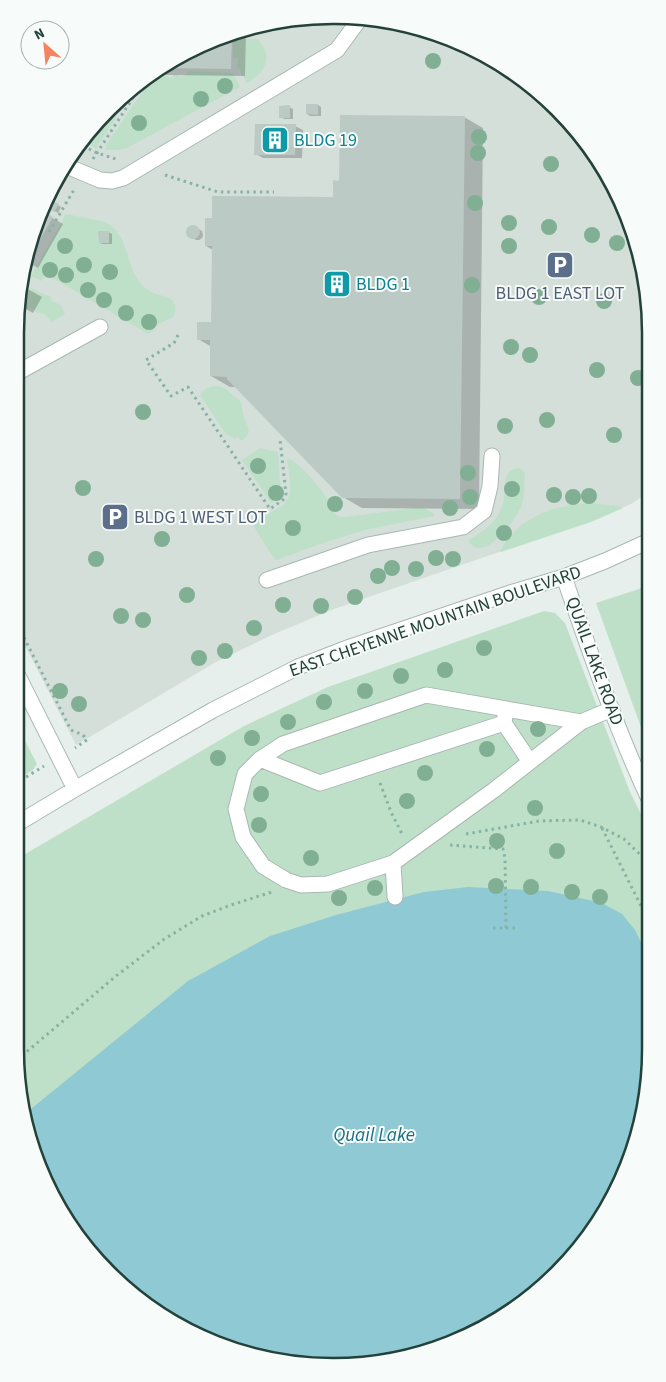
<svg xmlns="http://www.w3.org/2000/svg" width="666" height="1382" viewBox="0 0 666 1382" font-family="'Source Sans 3',sans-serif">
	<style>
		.built { fill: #d4dfda }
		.green { fill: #bfe0c8 }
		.water { fill: #8ec9d4 }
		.shadow { fill: #0003 }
		.building { fill: #bbcac4 }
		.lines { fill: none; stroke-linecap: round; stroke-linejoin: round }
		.minor-casing { stroke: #a8b8b2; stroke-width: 17 }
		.path { stroke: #86b3a5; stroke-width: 3; stroke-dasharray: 2.5 4; stroke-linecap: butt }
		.minor { stroke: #fff; stroke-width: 15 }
		.tree { fill: #80af93 }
		.labels { text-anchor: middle; stroke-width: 4; stroke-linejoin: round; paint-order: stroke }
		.culture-label { font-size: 18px; fill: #0d838f; stroke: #f7fbf9; text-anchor: start }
		.service-label { font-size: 18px; fill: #4e5e75; stroke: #f7fbf9 }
		.street-label { font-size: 18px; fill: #24423a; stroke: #f7fbf9 }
		.water-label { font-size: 19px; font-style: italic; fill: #1c6f80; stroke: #f7fbf9 }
		.rim { fill: none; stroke: #24423a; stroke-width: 2.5 }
	</style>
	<rect width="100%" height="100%" fill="#e6efeb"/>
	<path class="built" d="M 333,15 L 455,39 L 527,81 L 585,140 L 627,211 L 648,291 L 649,491 L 633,503 L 601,517 L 334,609 L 274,634 L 216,662 L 76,745 L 15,626 L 15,333 L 39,211 L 108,108 L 212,39 Z"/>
	<path class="green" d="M 233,39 L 257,39 C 275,55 265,74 247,83 L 237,65 L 238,58 L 233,58 Z
		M 188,71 L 233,73 L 240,87 L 127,148 L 119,150 L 105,150 L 106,145 L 150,80 C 157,75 163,74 171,78 L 173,77 L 174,74 L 182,77 L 187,74 Z
		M 117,117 L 99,143 L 97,149 L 85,142 L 102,118 Z
		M 66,214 L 101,221 C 127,228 125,259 137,278 C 140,284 147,290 154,293 C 162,297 173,295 175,306 C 177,320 167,319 159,324 C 154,328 155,331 148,334 L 46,274 L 42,281 L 31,276 Z
		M 31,288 L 45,295 L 50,296 L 52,301 L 61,305 L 65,314 L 52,322 L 44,314 L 37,313 L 32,308 L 26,309 L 22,305 Z
		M 213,386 C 223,386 227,389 234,396 C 236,398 239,399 240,401 C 243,405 242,412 244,417 C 248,428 253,433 241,441 L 238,437 L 234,439 L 226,434 L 200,395 L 206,388 Z
		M 260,448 L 278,452 L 281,494 L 271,503 L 242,460 Z
		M 287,458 C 299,461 321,489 328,500 C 331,505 333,513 338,516 C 340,517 345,517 346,517 L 413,508 L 424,508 L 433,513 L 435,516 L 365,530 L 323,543 L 277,560 L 275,560 L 251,522 L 251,519 L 266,511 L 268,514 C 274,510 281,507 285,503 C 295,493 288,471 287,458 Z
		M 518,468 L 521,469 L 525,472 C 524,482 525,494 522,504 C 517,519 482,567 468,540 C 481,533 493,525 500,512 C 502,507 504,502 504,497 C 505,485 502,471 518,468 Z
		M 591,503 L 618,506 L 623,508 L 591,522 L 501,552 L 500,551 C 519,516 554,505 591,503 Z
		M 649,583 L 650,752 L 596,603 L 639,589 Z
		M 544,611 L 555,613 L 565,623 L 630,792 L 650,832 L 651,1049 L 627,1171 L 558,1274 L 474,1334 L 375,1364 L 271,1361 L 174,1324 L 81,1243 L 32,1151 L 15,1049 L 15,860 L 244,726 L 328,687 Z
		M 15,721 L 37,764 L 33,770 L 15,781 Z"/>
	<path class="water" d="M 468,887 L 548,891 L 602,903 L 622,914 L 635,930 L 651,962 L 651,1049 L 627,1171 L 558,1274 L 474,1334 L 375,1364 L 271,1361 L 174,1324 L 81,1243 L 32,1151 L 26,1113 L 188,981 L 270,936 L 336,915 L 424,892 Z"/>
	<path class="shadow" d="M 246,32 L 245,76 L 167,75 L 162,72 L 212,39 Z
		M 318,105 L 321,107 L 321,116 L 310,116 L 307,114 Z
		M 289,107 L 293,109 L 293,119 L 284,119 L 281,117 Z
		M 464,117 L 483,128 L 479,509 L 362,508 L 343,497 L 236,387 L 230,387 L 211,376 L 212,347 L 198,339 L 212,323 L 213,250 L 206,246 L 334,198 Z
		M 295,126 L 303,130 L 302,158 L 263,158 L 256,154 Z
		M 47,199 L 50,201 L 46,206 L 43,205 Z
		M 53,202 L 61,207 L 58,213 L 49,208 Z
		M 40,211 L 63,224 L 38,268 L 29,263 Z
		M 192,227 L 195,227 L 202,231 L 203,235 L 202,238 L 199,240 L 196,240 L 189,236 L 188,232 L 189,229 Z
		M 108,232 L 112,234 L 112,244 L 103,244 L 100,243 Z
		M 24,287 L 42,297 L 33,313 L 20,306 Z"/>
	<path class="building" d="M 232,35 L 231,69 L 168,68 L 212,39 Z
		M 306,104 L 318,104 L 318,115 L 306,114 Z
		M 290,105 L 290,118 L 279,118 L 279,106 Z
		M 340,115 L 465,116 L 460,499 L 342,498 L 227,379 L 227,377 L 210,376 L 210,340 L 197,340 L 197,322 L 211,322 L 212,246 L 205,246 L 205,218 L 212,218 L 212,196 L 333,197 L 333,180 L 339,181 Z
		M 255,124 L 296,124 L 295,155 L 254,155 Z
		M 52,200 L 59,204 L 54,212 L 47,208 Z
		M 40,210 L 53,217 L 31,255 L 39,211 Z
		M186 232a7 7 0 1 1 14 0a7 7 0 1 1-14 0Z
		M 98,231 L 109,231 L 109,243 L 99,243 Z"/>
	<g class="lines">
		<g class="minor-casing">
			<path id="minor" d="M 69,167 L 100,180 L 112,181 L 123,178 L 337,50 L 359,20
				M 15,374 L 100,327
				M 564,577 C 590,652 616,729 650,801
				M 267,580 L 368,545 L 463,527 L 484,511 L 490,486 L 492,456
				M 15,670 L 75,789
				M 581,722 L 494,790 L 393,863 L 328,884 L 301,885 L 286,880 L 263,866 L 243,837 L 236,809 L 245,774 L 260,759 L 283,744 L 426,695 L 581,722 L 612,709
				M 504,723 L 530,762
				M 260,759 L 320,783 L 504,723 L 506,709
				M 15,825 L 75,789 L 213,710 L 298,667 L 350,647 L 510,593 L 564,577 L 605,561 L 649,541
				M 393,863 L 395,897"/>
		</g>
		<path class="path" d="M 165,70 L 174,70 L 175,68
			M 83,146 L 97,153 L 119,160
			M 93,159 L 140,87
			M 165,175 L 218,192 L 274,192
			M 49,232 L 75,188
			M 178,335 L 174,343 L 146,360 L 171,396 L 188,387 L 270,509 L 283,500 L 286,494 L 280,439
			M 15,620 L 71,730 L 83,735 L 87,740 L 75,748
			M 380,783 L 391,812 L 402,834
			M 15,784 L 44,766
			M 602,828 L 651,926
			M 466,834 L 539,821 L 580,820 L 601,827 L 624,839 L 650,864
			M 450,845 L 503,849 L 505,858 L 506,928
			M 493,928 L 519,928
			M 17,1060 L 116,976 L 163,940 L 202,916 L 231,905 L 272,892"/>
		<use href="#minor" class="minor"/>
	</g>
	<g class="tree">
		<circle cx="433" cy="61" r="8"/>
		<circle cx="225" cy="86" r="8"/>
		<circle cx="201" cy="99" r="8"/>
		<circle cx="139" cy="123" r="8"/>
		<circle cx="479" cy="137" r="8"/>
		<circle cx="478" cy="153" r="8"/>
		<circle cx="551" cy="164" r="8"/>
		<circle cx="475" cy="203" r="8"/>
		<circle cx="509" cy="223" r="8"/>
		<circle cx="549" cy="227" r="8"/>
		<circle cx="592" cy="235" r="8"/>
		<circle cx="617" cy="243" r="8"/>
		<circle cx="65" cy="246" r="8"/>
		<circle cx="509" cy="246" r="8"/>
		<circle cx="84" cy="265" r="8"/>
		<circle cx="50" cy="270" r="8"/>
		<circle cx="110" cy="272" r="8"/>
		<circle cx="66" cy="275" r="8"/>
		<circle cx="472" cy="285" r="8"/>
		<circle cx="88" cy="290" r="8"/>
		<circle cx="539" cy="297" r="8"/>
		<circle cx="104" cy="300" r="8"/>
		<circle cx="604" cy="301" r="8"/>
		<circle cx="126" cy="313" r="8"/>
		<circle cx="149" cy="322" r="8"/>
		<circle cx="511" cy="347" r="8"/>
		<circle cx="530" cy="355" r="8"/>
		<circle cx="597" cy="370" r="8"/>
		<circle cx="638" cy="378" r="8"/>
		<circle cx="143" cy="412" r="8"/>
		<circle cx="547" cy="420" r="8"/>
		<circle cx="505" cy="426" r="8"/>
		<circle cx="614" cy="435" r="8"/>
		<circle cx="258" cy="466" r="8"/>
		<circle cx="468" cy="473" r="8"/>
		<circle cx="83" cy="488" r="8"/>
		<circle cx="512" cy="489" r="8"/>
		<circle cx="276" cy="493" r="8"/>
		<circle cx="554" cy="495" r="8"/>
		<circle cx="589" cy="496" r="8"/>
		<circle cx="470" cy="497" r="8"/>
		<circle cx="573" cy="497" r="8"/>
		<circle cx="335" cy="504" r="8"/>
		<circle cx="450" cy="508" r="8"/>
		<circle cx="293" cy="528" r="8"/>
		<circle cx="504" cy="533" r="8"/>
		<circle cx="162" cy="539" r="8"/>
		<circle cx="436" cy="558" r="8"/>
		<circle cx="96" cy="559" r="8"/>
		<circle cx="453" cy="559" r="8"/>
		<circle cx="392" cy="568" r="8"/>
		<circle cx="416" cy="569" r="8"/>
		<circle cx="378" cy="576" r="8"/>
		<circle cx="187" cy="595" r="8"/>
		<circle cx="355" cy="597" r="8"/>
		<circle cx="283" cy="605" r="8"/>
		<circle cx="321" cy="606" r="8"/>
		<circle cx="121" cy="616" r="8"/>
		<circle cx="143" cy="620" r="8"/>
		<circle cx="254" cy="628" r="8"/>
		<circle cx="484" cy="648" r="8"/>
		<circle cx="225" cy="651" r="8"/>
		<circle cx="199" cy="658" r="8"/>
		<circle cx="445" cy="670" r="8"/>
		<circle cx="401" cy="676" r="8"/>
		<circle cx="60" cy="691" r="8"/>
		<circle cx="365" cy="691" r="8"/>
		<circle cx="324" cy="702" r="8"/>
		<circle cx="79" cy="704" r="8"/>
		<circle cx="288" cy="722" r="8"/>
		<circle cx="538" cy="729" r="8"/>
		<circle cx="252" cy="738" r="8"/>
		<circle cx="487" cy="749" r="8"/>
		<circle cx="218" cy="758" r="8"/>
		<circle cx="425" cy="773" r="8"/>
		<circle cx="261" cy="794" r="8"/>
		<circle cx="407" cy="801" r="8"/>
		<circle cx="535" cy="808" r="8"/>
		<circle cx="259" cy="825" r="8"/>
		<circle cx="497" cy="841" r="8"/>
		<circle cx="557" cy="851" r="8"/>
		<circle cx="311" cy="858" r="8"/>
		<circle cx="496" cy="886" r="8"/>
		<circle cx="531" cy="887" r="8"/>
		<circle cx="375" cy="888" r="8"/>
		<circle cx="572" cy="892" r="8"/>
		<circle cx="600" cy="897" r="8"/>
		<circle cx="339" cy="898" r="8"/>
	</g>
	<defs>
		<g id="building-square" transform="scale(1.4375)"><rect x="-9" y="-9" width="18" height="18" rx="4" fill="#0f9aa8" stroke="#f7fbf9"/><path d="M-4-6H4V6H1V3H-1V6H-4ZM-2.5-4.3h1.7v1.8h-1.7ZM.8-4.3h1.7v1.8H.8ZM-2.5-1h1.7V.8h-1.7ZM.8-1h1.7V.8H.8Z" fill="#fff"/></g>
		<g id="parking-square" transform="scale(1.4375)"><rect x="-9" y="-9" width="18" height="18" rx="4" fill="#5c6f8a" stroke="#f7fbf9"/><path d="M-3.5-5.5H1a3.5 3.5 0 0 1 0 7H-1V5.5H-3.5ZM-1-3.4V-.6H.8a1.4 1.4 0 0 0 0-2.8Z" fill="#fff"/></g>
	</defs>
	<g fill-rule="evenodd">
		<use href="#building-square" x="275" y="140"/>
		<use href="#parking-square" x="560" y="265"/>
		<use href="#building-square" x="337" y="284"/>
		<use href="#parking-square" x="115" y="517"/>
	</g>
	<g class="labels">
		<g class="culture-label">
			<text x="294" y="146">BLDG 19</text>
			<text x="356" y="290">BLDG 1</text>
		</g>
		<g class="service-label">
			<text x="560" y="299">BLDG 1 EAST LOT</text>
			<text x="134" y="523" text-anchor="start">BLDG 1 WEST LOT</text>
		</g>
		<g class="street-label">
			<text transform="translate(435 621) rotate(-19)" y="6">EAST CHEYENNE MOUNTAIN BOULEVARD</text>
			<text transform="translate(595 661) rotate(70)" y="6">QUAIL LAKE ROAD</text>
		</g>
		<g class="water-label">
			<text x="374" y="1141">Quail Lake</text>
		</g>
	</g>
	<path d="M0 0H666V1382H0ZM333 24H333A309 309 0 0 1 642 333V1049A309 309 0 0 1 333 1358H333A309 309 0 0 1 24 1049V333A309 309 0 0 1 333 24Z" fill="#f7fbf9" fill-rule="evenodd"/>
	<path class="rim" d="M333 24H333A309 309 0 0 1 642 333V1049A309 309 0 0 1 333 1358H333A309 309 0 0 1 24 1049V333A309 309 0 0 1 333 24Z"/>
	<g transform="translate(45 45) rotate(333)"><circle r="24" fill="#f7fbf9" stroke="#a3b1ad"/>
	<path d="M0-4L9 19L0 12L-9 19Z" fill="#f4845f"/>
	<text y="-8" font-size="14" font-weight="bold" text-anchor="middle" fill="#24423a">N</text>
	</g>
</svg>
